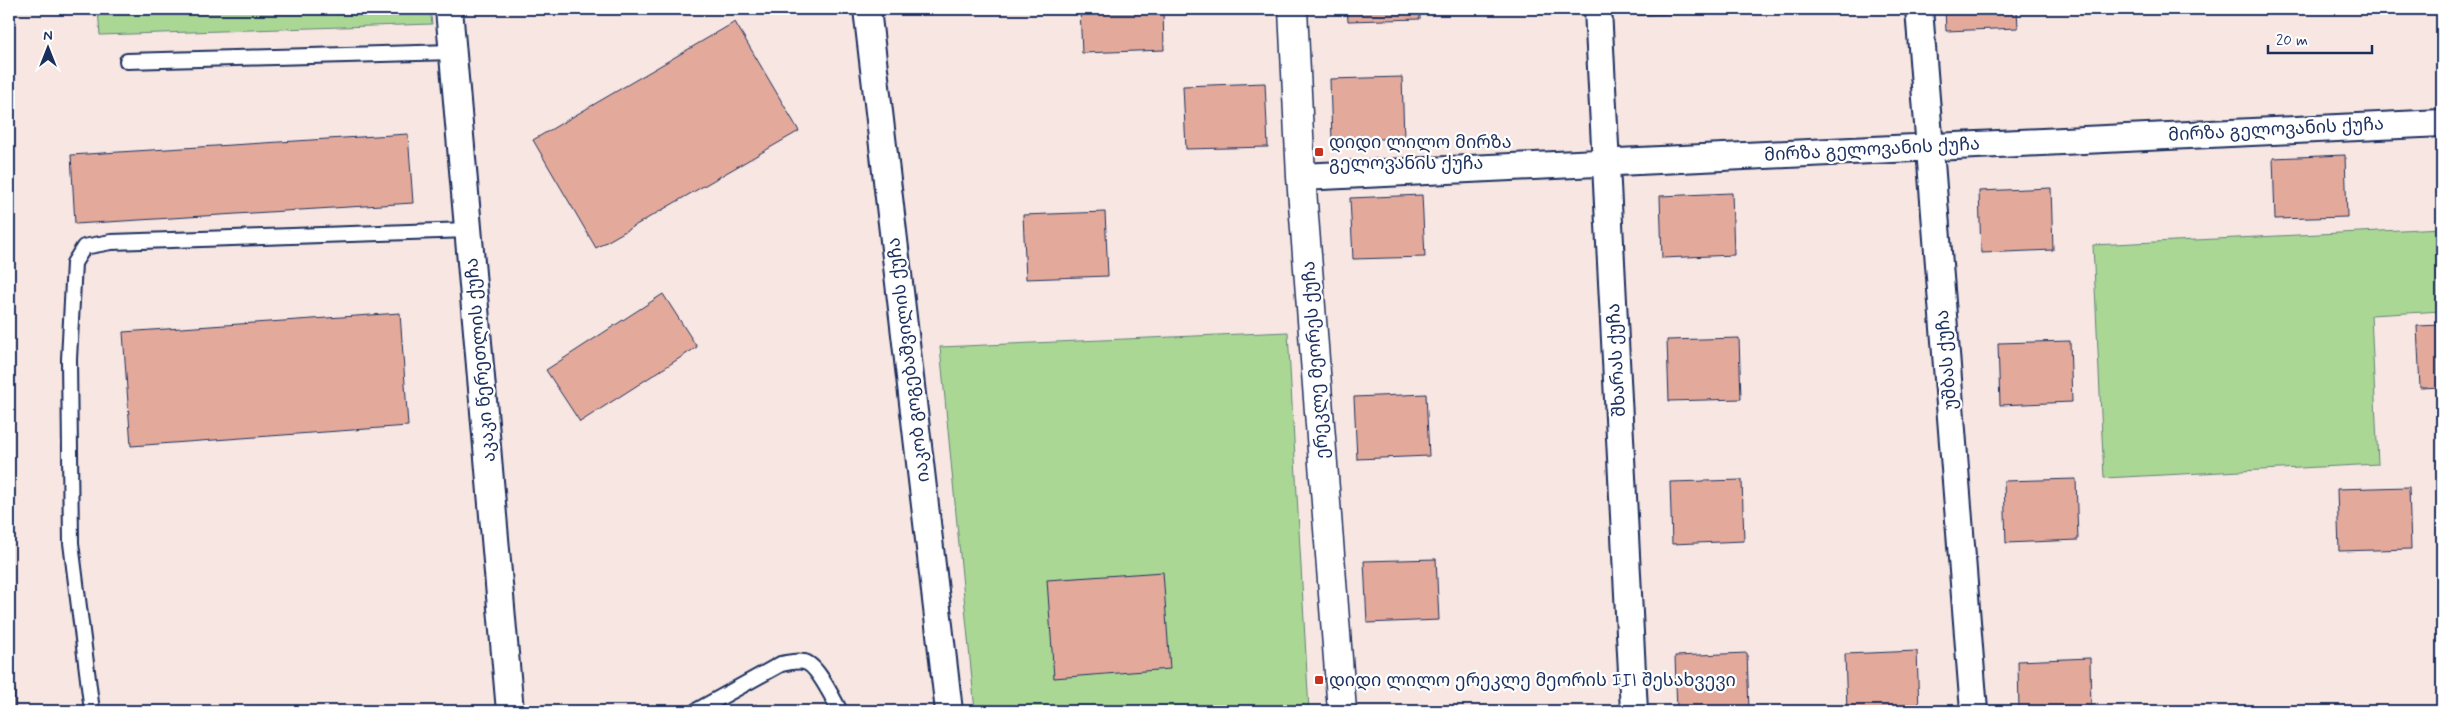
<svg xmlns="http://www.w3.org/2000/svg" width="2451" height="720" viewBox="0 0 2451 720" font-family="Mynerve,'Noto Sans Georgian',sans-serif">
	<style>
		.green { fill: #abd795; stroke: #63837a }
		.building { fill: #e3aa9c; stroke: #1b2f5e }
		.lines { fill: none; stroke-linecap: round; stroke-linejoin: round }
		.lane-casing { stroke: #1b2f5e; stroke-width: 18 }
		.street-casing { stroke: #1b2f5e; stroke-width: 30 }
		.secondary-casing { stroke: #1b2f5e; stroke-width: 31 }
		.lane { stroke: #fff; stroke-width: 14 }
		.street { stroke: #fff; stroke-width: 26 }
		.secondary { stroke: #fff; stroke-width: 28 }
		.poi-dot { fill: #c8321e; stroke: #fff; stroke-width: 2 }
		.labels { text-anchor: middle; stroke-width: 4.5; stroke-linejoin: round; paint-order: stroke }
		.street-label { font-size: 18px; fill: #1b2f5e; stroke: #fff }
		.poi-label { font-size: 18px; fill: #1b2f5e; stroke: #fff; text-anchor: start }
	</style>
	<rect width="100%" height="100%" fill="#f7e6e1"/>
	<filter id="ink" filterUnits="userSpaceOnUse"><feTurbulence type="fractalNoise" baseFrequency=".02" numOctaves="2"/><feDisplacementMap in="SourceGraphic" scale="10" xChannelSelector="R" yChannelSelector="G"/><feConvolveMatrix kernelMatrix="1 2 1 2 8 2 1 2 1" color-interpolation-filters="sRGB"/></filter>
	<g filter="url(#ink)">
		<path class="green" d="M 98,9 L 430,9 L 432,24 L 100,35 Z
			M 2442,228 L 2442,311 L 2371,315 L 2378,464 L 2104,478 L 2093,245 Z
			M 1288,332 L 1309,711 L 975,711 L 940,347 Z"/>
		<path class="building" d="M 1080,9 L 1163,9 L 1164,50 L 1082,53 Z
			M 1347,9 L 1420,9 L 1420,19 L 1348,21 Z
			M 1638,9 L 1710,9 L 1710,13 L 1638,15 Z
			M 1945,9 L 2017,9 L 2018,28 L 1946,31 Z
			M 2438,9 L 2442,9 L 2442,53 L 2440,53 Z
			M 735,22 L 799,131 L 596,248 L 533,140 Z
			M 1402,77 L 1404,138 L 1332,141 L 1330,79 Z
			M 1265,83 L 1268,147 L 1186,149 L 1183,86 Z
			M 408,134 L 413,203 L 75,224 L 71,155 Z
			M 2345,155 L 2347,217 L 2275,219 L 2273,158 Z
			M 2051,188 L 2053,250 L 1981,253 L 1979,191 Z
			M 1732,193 L 1734,255 L 1662,258 L 1660,196 Z
			M 1422,195 L 1425,257 L 1353,259 L 1350,198 Z
			M 1105,212 L 1108,276 L 1026,279 L 1023,215 Z
			M 663,294 L 697,347 L 580,422 L 546,370 Z
			M 400,313 L 408,426 L 131,446 L 123,332 Z
			M 2442,325 L 2442,387 L 2420,388 L 2417,326 Z
			M 1739,338 L 1741,399 L 1669,401 L 1667,340 Z
			M 2070,341 L 2072,402 L 2000,405 L 1998,343 Z
			M 1426,394 L 1429,456 L 1357,459 L 1354,397 Z
			M 2076,479 L 2078,540 L 2006,543 L 2004,481 Z
			M 1742,480 L 1744,541 L 1672,544 L 1670,482 Z
			M 2409,487 L 2411,549 L 2339,551 L 2337,489 Z
			M 1436,559 L 1439,620 L 1367,623 L 1364,561 Z
			M 1163,572 L 1170,669 L 1054,678 L 1047,580 Z
			M 1917,651 L 1919,711 L 1847,711 L 1845,654 Z
			M 1747,653 L 1749,711 L 1677,711 L 1675,656 Z
			M 2090,658 L 2091,711 L 2019,711 L 2018,661 Z
			M 9,689 L 15,689 L 15,711 L 9,711 Z
			M 756,704 L 761,711 L 743,711 Z"/>
		<g class="lines">
			<g class="lane-casing">
				<path id="lane" d="M 127,61 L 453,52
					M 92,711 L 71,543 L 69,359 L 74,263 L 84,247 L 111,242 L 468,230
					M 696,711 L 781,664 C 788,663 796,660 804,662 C 817,664 833,699 840,711"/>
			</g>
			<g class="street-casing">
				<path id="street" d="M 449,9 L 510,711
					M 867,9 L 949,711
					M 1598,9 L 1634,711
					M 1919,9 L 1974,711
					M 1301,177 L 2442,123"/>
			</g>
			<g class="secondary-casing">
				<path id="secondary" d="M 1293,9 L 1301,177 L 1342,711"/>
			</g>
			<use href="#lane" class="lane"/>
			<use href="#street" class="street"/>
			<use href="#secondary" class="secondary"/>
		</g>
	</g>
	<g class="poi-dot">
		<rect x="1314" y="147" width="10" height="10" rx="2.5"/>
		<rect x="1314" y="675" width="10" height="10" rx="2.5"/>
	</g>
	<g class="labels">
		<g class="street-label">
			<text transform="translate(2276 129) rotate(-3)" y="6">მირზა გელოვანის ქუჩა</text>
			<text transform="translate(1872 149) rotate(-3)" y="6">მირზა გელოვანის ქუჩა</text>
			<text transform="translate(480 360) rotate(-95)" y="6">აკაკი წერეთლის ქუჩა</text>
			<text transform="translate(908 360) rotate(-97)" y="6">იაკობ გოგებაშვილის ქუჩა</text>
			<text transform="translate(1315 360) rotate(-94)" y="6">ერეკლე მეორეს ქუჩა</text>
			<text transform="translate(1616 360) rotate(-93)" y="6">შხარას ქუჩა</text>
			<text transform="translate(1946 360) rotate(-95)" y="6">უშბას ქუჩა</text>
		</g>
		<g class="poi-label">
			<text x="1329" y="148">დიდი ლილო მირზა<tspan x="1329" dy="21">გელოვანის ქუჩა</tspan></text>
			<text x="1329" y="686">დიდი ლილო ერეკლე მეორის III შესახვევი</text>
		</g>
	</g>
	<rect width="2451" height="720" fill="none" stroke="#fff" stroke-width="30"/>
	<rect x="15" y="15" width="2421" height="690" fill="none" stroke="#1b2f5e" stroke-width="2" filter="url(#ink)"/>
	<g transform="translate(48 48)" stroke="#ffffff" stroke-width="4" paint-order="stroke">
	<path d="M0-4L9 19L0 12L-9 19Z" fill="#1b2f5e"/>
	<text y="-8" font-size="14" font-weight="bold" text-anchor="middle" fill="#1b2f5e">N</text>
	</g>
	<path d="M2268 45v8h104v-8" fill="none" stroke="#1b2f5e" stroke-width="2.5"/>
	<text x="2276" y="45" font-size="15" fill="#1b2f5e" stroke="#ffffff" stroke-width="4" paint-order="stroke">20 m</text>
</svg>
